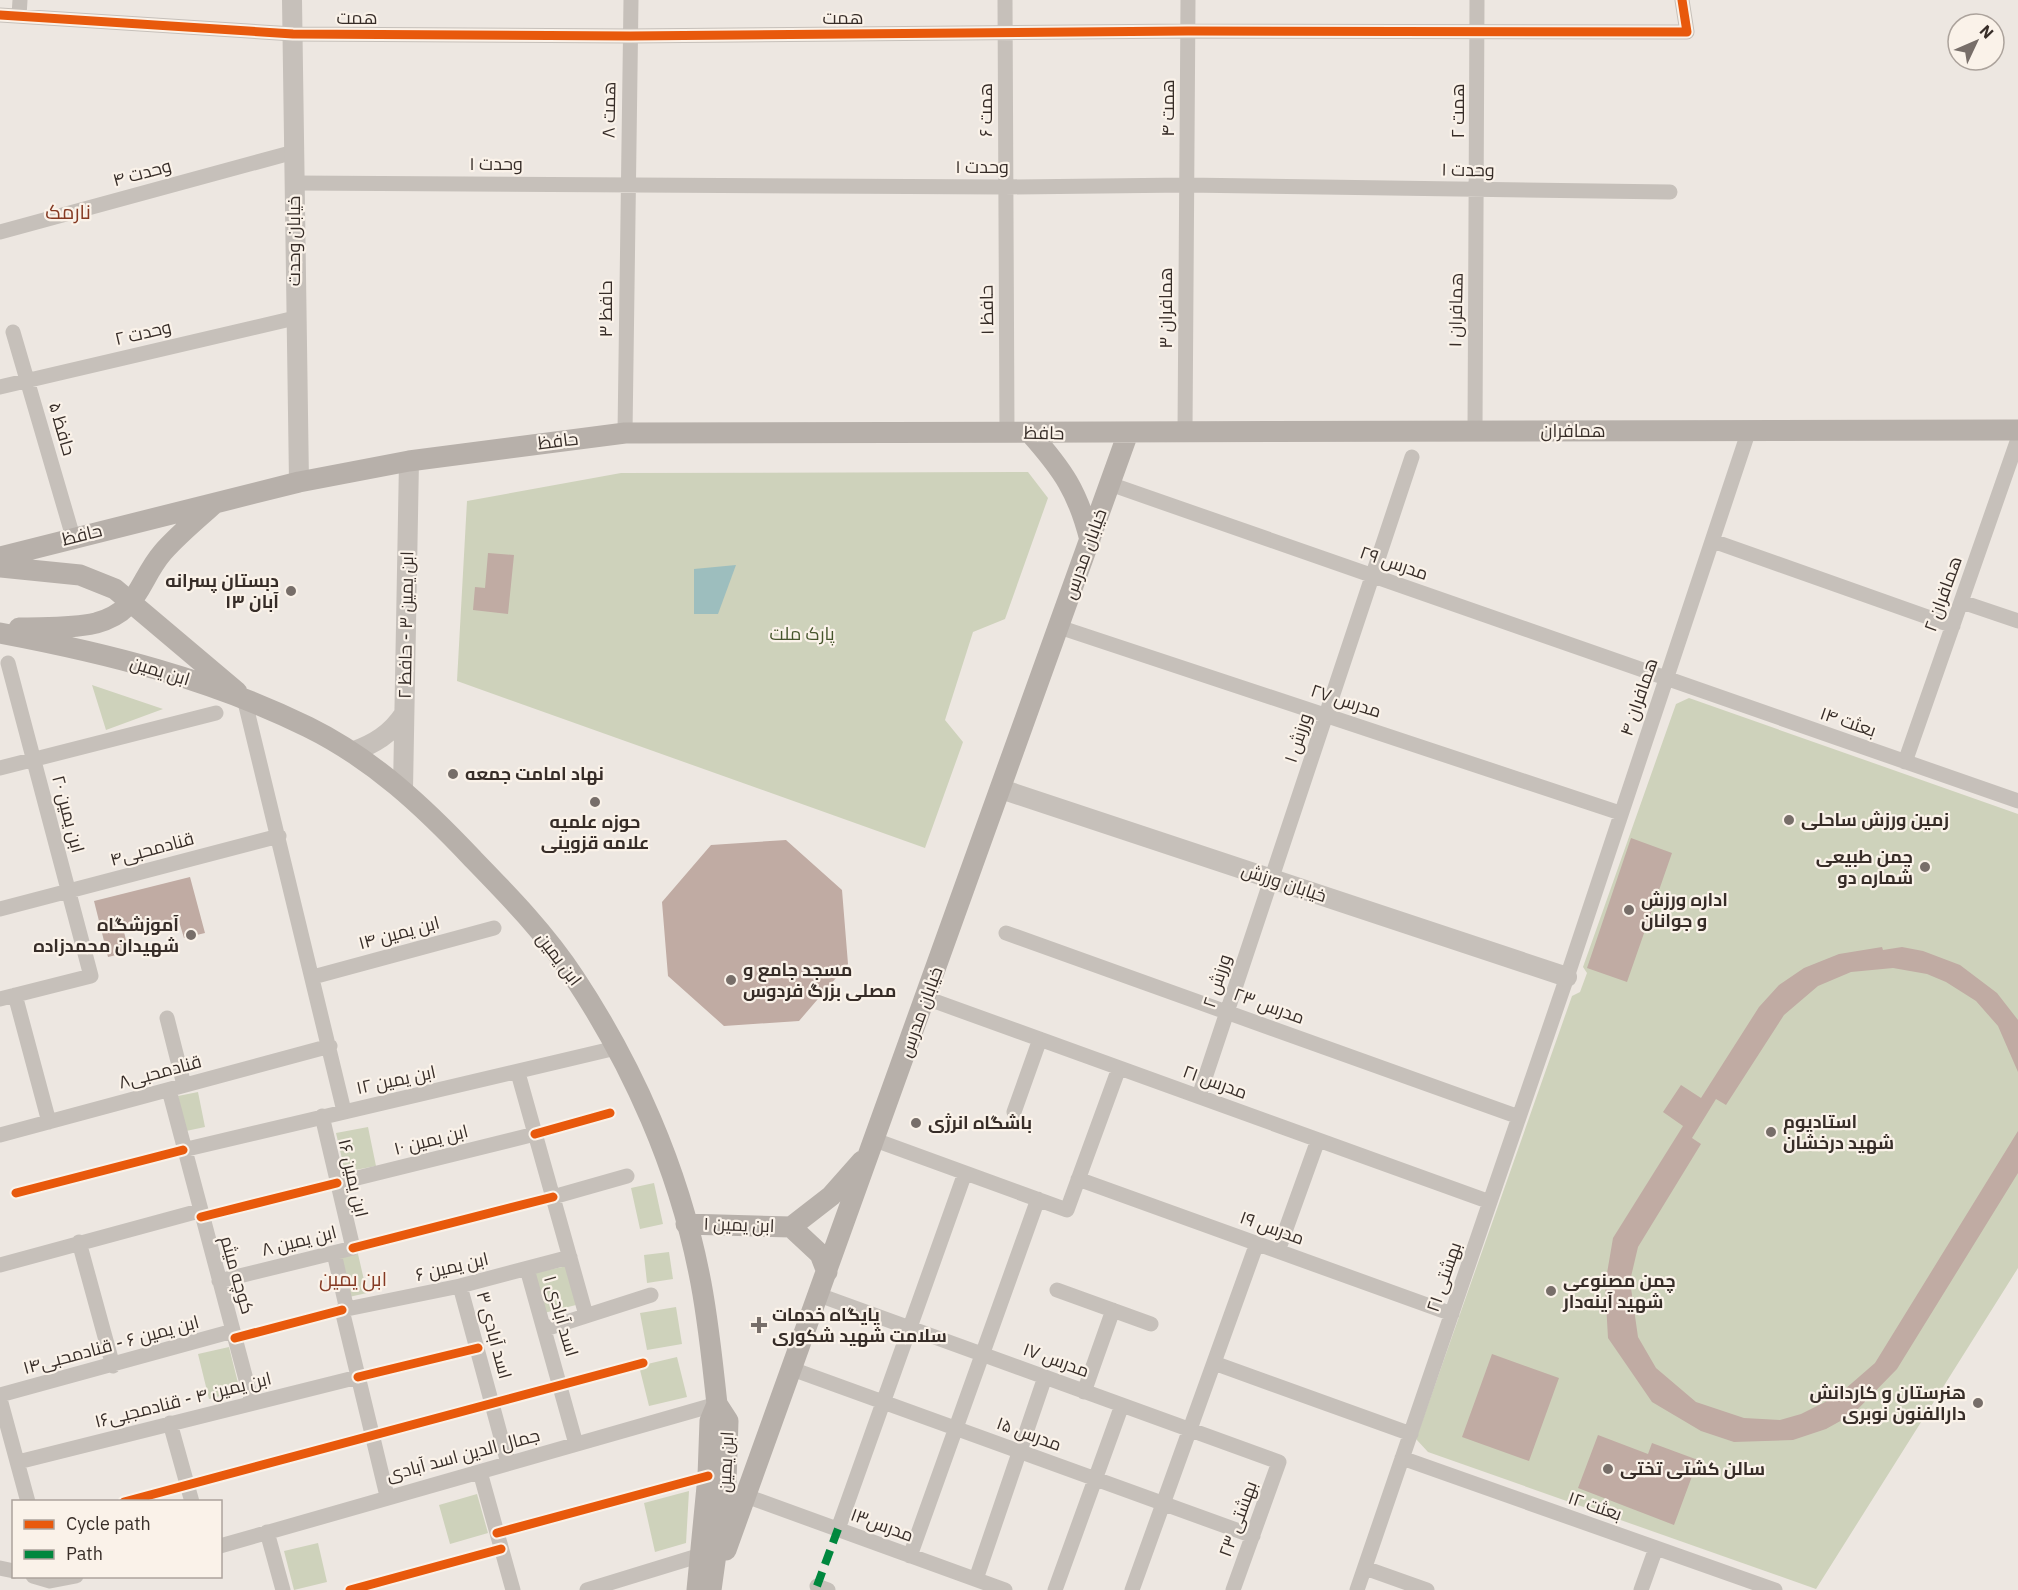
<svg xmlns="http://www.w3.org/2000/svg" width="2018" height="1590" viewBox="0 0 2018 1590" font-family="'IBM Plex Sans',Cairo,sans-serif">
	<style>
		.green { fill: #ced2bb }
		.water { fill: #9dbebe }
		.building { fill: #c0aba3 }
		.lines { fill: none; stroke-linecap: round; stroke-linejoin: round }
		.minor { stroke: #c6c0ba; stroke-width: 15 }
		.tertiary { stroke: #c6c0ba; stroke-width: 20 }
		.secondary { stroke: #b7b0aa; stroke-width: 21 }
		.quiet { stroke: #00873e; stroke-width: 8; stroke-dasharray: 15 8; stroke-linecap: butt }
		.cycleway-casing { stroke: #faf2e9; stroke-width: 13 }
		.cycleway { stroke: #e8590c; stroke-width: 9 }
		.poi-dot { fill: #776e69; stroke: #faf2e9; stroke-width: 2 }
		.labels { text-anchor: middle; stroke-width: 4.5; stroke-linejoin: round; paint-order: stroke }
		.street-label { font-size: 18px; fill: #372d28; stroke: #faf2e9 }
		.poi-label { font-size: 18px; font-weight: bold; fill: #372d28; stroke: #faf2e9; text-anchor: start }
		.park-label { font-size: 18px; fill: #46552c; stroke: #faf2e9 }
		.neighbourhood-label { font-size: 20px; fill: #853922; stroke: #faf2e9 }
	</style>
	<rect width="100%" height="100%" fill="#ede7e1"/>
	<path class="green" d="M 1028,472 L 1048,498 L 1005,619 L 973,632 L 945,720 L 963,742 L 925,848 L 457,681 L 467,501 L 621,473 Z
		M 92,685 L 163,709 L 106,730 Z
		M 1689,698 L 2018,814 L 2018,1268 L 1816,1589 L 1428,1452 L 1416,1439 L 1572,996 L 1580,992 L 1587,973 L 1583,967 L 1676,704 Z
		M 198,1092 L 205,1127 L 186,1131 L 178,1096 Z
		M 368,1127 L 376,1166 L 345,1172 L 336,1133 Z
		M 654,1183 L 663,1224 L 640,1229 L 631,1188 Z
		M 669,1252 L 673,1279 L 647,1283 L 644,1255 Z
		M 358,1254 L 367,1293 L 349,1297 L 340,1258 Z
		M 567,1266 L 576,1305 L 544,1313 L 534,1273 Z
		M 676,1307 L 682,1344 L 647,1350 L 640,1313 Z
		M 229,1347 L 240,1391 L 209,1399 L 198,1354 Z
		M 677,1357 L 687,1397 L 649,1406 L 639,1366 Z
		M 689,1491 L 686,1543 L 655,1552 L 644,1503 Z
		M 477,1494 L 488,1533 L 450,1544 L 439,1505 Z
		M 318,1543 L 327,1582 L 294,1590 L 284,1551 Z"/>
	<path class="water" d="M 736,565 L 718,614 L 694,614 L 694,569 Z"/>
	<path class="building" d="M 488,553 L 514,555 L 508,614 L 473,610 L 475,587 L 485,588 Z
		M 1631,838 L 1672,853 L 1627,982 L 1587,968 Z
		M 786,840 L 842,890 L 848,964 L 799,1021 L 724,1026 L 668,976 L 662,902 L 711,845 Z
		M 190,877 L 205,933 L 184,938 L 178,918 L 124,932 L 129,952 L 108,957 L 94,901 Z
		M 1882,947 L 1883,950 L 1902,947 L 1923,951 L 1960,965 L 1997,993 L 2018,1020 L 2018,1072 L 1998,1026 L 1976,1001 L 1946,982 L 1927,974 L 1893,968 L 1851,972 L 1818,986 L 1784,1015 L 1726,1105 L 1716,1099 L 1692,1138 L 1701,1144 L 1638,1247 L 1630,1281 L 1638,1337 L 1656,1368 L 1696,1402 L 1744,1418 L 1780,1420 L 1801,1414 L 1837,1396 L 1875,1363 L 2018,1131 L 2018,1173 L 1897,1369 L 1853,1414 L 1826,1429 L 1793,1440 L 1734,1442 L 1701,1431 L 1652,1402 L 1608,1338 L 1605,1285 L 1613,1238 L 1683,1126 L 1663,1112 L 1681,1085 L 1701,1098 L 1759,1007 L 1779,985 L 1804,968 L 1839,954 Z
		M 1492,1354 L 1559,1378 L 1529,1461 L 1462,1437 Z
		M 1598,1435 L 1648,1454 L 1652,1443 L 1698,1460 L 1674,1525 L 1578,1488 Z"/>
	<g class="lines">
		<path class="minor" d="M 1005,0 L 1007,432
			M 0,15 L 293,34 L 630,36 L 1188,31 L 1687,32 L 1682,0
			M 19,16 L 20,0
			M 294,183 L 1005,187 L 1186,185 L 1670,192
			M 0,232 L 294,152
			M 13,332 L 73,537
			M 0,387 L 295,318
			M 1475,431 L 1477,0
			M 1185,432 L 1188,0
			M 625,433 L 631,0
			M 1110,484 L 2018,801
			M 1713,541 L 1953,626
			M 1962,602 L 2018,621
			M 1059,627 L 1620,813
			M 244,698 L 344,1111
			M 1905,762 L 2018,439
			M 0,768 L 216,713
			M 0,909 L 279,836
			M 1006,933 L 1519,1117
			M 313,977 L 494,928
			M 15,995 L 49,1122
			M 926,998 L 1490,1202
			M 0,999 L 91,976 L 8,663
			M 167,1018 L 184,1085
			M 518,1073 L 586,1315
			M 169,1090 L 252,1402
			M 1199,1096 L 1412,457
			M 1014,1112 L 1040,1039
			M 0,1135 L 330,1046
			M 875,1140 L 1067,1210 L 1119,1068
			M 183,1150 L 616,1048
			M 1078,1179 L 1452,1314
			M 337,1183 L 535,1134
			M 553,1197 L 627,1176
			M 79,1242 L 113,1366
			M 1278,1251 L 1318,1140
			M 334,1253 L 347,1310
			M 0,1265 L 199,1211
			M 527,1269 L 576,1444
			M 219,1281 L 353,1248 L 322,1116
			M 460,1286 L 508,1463
			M 1057,1290 L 1151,1324
			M 819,1295 L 1279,1462 L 1233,1590
			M 545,1329 L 651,1295
			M 1214,1363 L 1411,1434
			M 792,1369 L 1253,1536
			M 1084,1392 L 1113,1310
			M 0,1395 L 233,1331
			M 0,1399 L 28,1502
			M 170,1423 L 192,1502
			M 1402,1458 L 1775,1590
			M 18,1462 L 358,1377
			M 480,1472 L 513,1590
			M 387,1496 L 342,1310 L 460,1286 L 570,1257
			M 746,1496 L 1005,1590
			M 838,1529 L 965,1173
			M 267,1532 L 283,1590
			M 220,1546 L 717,1404
			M 910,1556 L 1038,1199
			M 0,1568 L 14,1571
			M 1365,1568 L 1427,1590
			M 33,1576 L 50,1581 L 76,1576
			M 976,1579 L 1045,1377
			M 817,1586 L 828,1590
			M 587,1590 L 701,1555
			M 1055,1590 L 1122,1405
			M 1132,1590 L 1257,1243
			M 1357,1590 L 1567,977 L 1749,430
			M 1641,1590 L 1656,1548"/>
		<path class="tertiary" d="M 292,0 L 299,482
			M 352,752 C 374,744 391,734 404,714
			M 403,789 L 409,461
			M 1001,789 L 1567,977"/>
		<path class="secondary" d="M 1030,433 C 1063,470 1078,492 1090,540
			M 0,557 L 299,482 L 409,461 L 625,433 L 2018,430
			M 0,567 L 80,575 L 115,589 L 237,692
			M 19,628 C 44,627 71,629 96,623 C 140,611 138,581 163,552 C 178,535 196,520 213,505
			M 0,633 C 106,653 211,679 308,727 C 373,759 424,807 473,859 C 509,896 546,934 574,977 C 633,1066 678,1168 699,1273 C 708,1316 712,1360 717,1404 L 728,1421 L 726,1482 L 711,1590
			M 686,1224 L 791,1227
			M 791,1227 L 831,1196 L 862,1161
			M 791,1227 L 820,1254 L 827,1272
			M 726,1550 L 1128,433
			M 697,1590 L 708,1476 L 710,1421 L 717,1404"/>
		<path class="quiet" d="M 817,1586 L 838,1529"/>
		<g class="cycleway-casing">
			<path id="cycleway" d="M 0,15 L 293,34 L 630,36 L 1188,31 L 1687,32 L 1682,0
				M 535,1134 L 610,1113
				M 16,1193 L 183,1150
				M 201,1217 L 337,1183
				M 353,1248 L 553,1197
				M 235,1338 L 342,1310
				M 358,1377 L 478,1348
				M 124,1502 L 643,1363
				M 497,1533 L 708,1476
				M 350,1590 L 501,1549"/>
		</g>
		<use href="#cycleway" class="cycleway"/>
	</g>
	<g class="poi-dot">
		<circle cx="291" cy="591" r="6"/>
		<circle cx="453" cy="774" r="6"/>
		<circle cx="595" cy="802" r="6"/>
		<circle cx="1789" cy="820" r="6"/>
		<circle cx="1925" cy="867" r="6"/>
		<circle cx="1629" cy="910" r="6"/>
		<circle cx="191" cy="935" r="6"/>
		<circle cx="731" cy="980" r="6"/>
		<circle cx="916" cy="1123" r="6"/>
		<circle cx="1771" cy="1132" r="6"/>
		<circle cx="1551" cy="1291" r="6"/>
		<path d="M756 1316h6v6h6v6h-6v6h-6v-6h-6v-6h6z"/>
		<circle cx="1978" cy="1403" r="6"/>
		<circle cx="1608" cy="1469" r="6"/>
	</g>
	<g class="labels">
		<g class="street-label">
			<text x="357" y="24">همت</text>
			<text x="843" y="24">همت</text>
			<text transform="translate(1168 108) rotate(-90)" y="6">همت ۴</text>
			<text transform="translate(609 110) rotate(-89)" y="6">همت ۸</text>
			<text transform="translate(986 110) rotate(-90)" y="6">همت ۶</text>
			<text transform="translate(1458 111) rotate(-90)" y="6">همت ۲</text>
			<text x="496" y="170">وحدت ۱</text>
			<text x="982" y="173">وحدت ۱</text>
			<text transform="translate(1468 170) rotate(1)" y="6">وحدت ۱</text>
			<text transform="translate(142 173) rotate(-15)" y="6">وحدت ۴</text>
			<text transform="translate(294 241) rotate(-90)" y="6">خیابان وحدت</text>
			<text transform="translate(1166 308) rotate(-90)" y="6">همافران ۳</text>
			<text transform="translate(606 309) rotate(-90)" y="6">حافظ ۳</text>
			<text transform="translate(987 310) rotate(-91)" y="6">حافظ ۱</text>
			<text transform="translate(1456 310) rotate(-89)" y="6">همافران ۱</text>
			<text transform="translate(143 333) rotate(-13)" y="6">وحدت ۲</text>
			<text transform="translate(62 429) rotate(74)" y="6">حافظ ۵</text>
			<text x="1573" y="437">همافران</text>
			<text transform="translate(1044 433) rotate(1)" y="6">حافظ</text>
			<text transform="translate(558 441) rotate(-7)" y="6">حافظ</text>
			<text transform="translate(82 535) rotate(-14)" y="6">حافظ</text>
			<text transform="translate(1085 554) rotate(-70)" y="6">خیابان مدرس</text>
			<text transform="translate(1394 563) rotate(19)" y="6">مدرس ۲۹</text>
			<text transform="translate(1943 594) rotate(-70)" y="6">همافران ۲</text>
			<text transform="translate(406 625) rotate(-89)" y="6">ابن یمین ۳ - حافظ ۲</text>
			<text transform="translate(160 671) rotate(17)" y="6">ابن یمین</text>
			<text transform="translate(1639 697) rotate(-71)" y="6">همافران ۴</text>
			<text transform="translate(1346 701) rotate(18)" y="6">مدرس ۲۷</text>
			<text transform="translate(1848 722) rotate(19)" y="6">بعثت ۱۴</text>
			<text transform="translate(1298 738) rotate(-72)" y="6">ورزش ۱</text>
			<text transform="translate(68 814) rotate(75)" y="6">ابن یمین ۲۰</text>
			<text transform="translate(152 849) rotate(-15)" y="6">قنادمحبی۴</text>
			<text transform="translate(1284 883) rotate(18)" y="6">خیابان ورزش</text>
			<text transform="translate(399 933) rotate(-15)" y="6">ابن یمین ۱۴</text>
			<text transform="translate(559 959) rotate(53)" y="6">ابن یمین</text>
			<text transform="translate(1217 981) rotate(-72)" y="6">ورزش ۲</text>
			<text transform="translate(1269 1006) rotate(20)" y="6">مدرس ۲۳</text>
			<text transform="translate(921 1012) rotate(-70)" y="6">خیابان مدرس</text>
			<text transform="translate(160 1072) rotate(-15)" y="6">قنادمحبی۸</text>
			<text transform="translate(396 1080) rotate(-12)" y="6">ابن یمین ۱۲</text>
			<text transform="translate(1215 1082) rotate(20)" y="6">مدرس ۲۱</text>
			<text transform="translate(431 1140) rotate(-14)" y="6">ابن یمین ۱۰</text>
			<text transform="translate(353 1178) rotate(77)" y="6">ابن یمین ۱۶</text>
			<text transform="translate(739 1225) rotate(2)" y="6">ابن یمین ۱</text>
			<text transform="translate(1272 1228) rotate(20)" y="6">مدرس ۱۹</text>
			<text transform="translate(299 1241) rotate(-14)" y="6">ابن یمین ۸</text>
			<text transform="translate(452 1267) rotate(-13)" y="6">ابن یمین ۶</text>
			<text transform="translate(237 1275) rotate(74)" y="6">کوچه میثم</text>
			<text transform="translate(1444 1277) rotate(-71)" y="6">بهشتی ۲۱</text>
			<text transform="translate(561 1316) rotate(74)" y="6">اسد آبادی ۱</text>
			<text transform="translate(494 1335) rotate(75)" y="6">اسد آبادی ۳</text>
			<text transform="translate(111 1345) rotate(-15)" y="6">ابن یمین ۶ - قنادمحبی۱۴</text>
			<text transform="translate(1056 1360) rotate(20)" y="6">مدرس ۱۷</text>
			<text transform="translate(183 1400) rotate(-14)" y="6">ابن یمین ۴ - قنادمجبی۱۶</text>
			<text transform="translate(1029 1434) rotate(20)" y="6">مدرس ۱۵</text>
			<text transform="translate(463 1455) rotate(-15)" y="6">جمال الدین اسد آبادی</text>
			<text transform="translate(726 1462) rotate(-87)" y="6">ابن یمین</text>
			<text transform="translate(1595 1506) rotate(19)" y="6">بعثت ۱۲</text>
			<text transform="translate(1238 1519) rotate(-70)" y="6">بهشتی ۲۳</text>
			<text transform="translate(882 1525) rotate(20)" y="6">مدرس۱۳</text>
		</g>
		<g class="poi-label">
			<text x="279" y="587" text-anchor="end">دبستان پسرانه<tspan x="279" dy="21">۱۳ آبان</tspan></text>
			<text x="465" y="780">نهاد امامت جمعه</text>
			<text x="1801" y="826">زمین ورزش ساحلی</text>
			<text x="595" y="828" text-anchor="middle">حوزه علمیه<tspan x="595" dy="21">علامه قزوینی</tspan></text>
			<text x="1913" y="863" text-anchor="end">چمن طبیعی<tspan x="1913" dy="21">شماره دو</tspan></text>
			<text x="1641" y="906">اداره ورزش<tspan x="1641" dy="21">و جوانان</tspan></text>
			<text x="179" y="931" text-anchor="end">آموزشگاه<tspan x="179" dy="21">شهیدان محمدزاده</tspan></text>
			<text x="743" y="976">مسجد جامع و<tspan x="743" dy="21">مصلی بزرگ فردوس</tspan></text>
			<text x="1783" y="1128">استادیوم<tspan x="1783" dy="21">شهید درخشان</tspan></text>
			<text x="928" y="1129">باشگاه انرژی</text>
			<text x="1563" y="1287">چمن مصنوعی<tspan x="1563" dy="21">شهید آینه‌دار</tspan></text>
			<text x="772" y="1321">پایگاه خدمات<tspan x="772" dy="21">سلامت شهید شکوری</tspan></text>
			<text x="1966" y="1399" text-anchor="end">هنرستان و کاردانش<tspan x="1966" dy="21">دارالفنون نوبری</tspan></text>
			<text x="1620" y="1475">سالن کشتی تختی</text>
		</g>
		<g class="park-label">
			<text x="802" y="640">پارک ملت</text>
		</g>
		<g class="neighbourhood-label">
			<text x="68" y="219">نارمک</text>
			<text x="353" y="1286">ابن یمین</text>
		</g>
	</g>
	<rect x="12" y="1500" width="210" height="78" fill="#faf2e9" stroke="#aca39c" stroke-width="1.5"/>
	<rect x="24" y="1520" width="30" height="9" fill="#e8590c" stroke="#aca39c" stroke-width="1.5"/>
	<text x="66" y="1530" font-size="18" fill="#372d28">Cycle path</text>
	<rect x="24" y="1550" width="30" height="9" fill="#00873e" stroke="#aca39c" stroke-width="1.5"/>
	<text x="66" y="1560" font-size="18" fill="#372d28">Path</text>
	<g transform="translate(1976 42) rotate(46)"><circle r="28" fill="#faf2e9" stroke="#aca39c" stroke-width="1.5"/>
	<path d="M0-4.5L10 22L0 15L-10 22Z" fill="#776e69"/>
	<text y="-9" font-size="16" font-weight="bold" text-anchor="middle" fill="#372d28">N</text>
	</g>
</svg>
